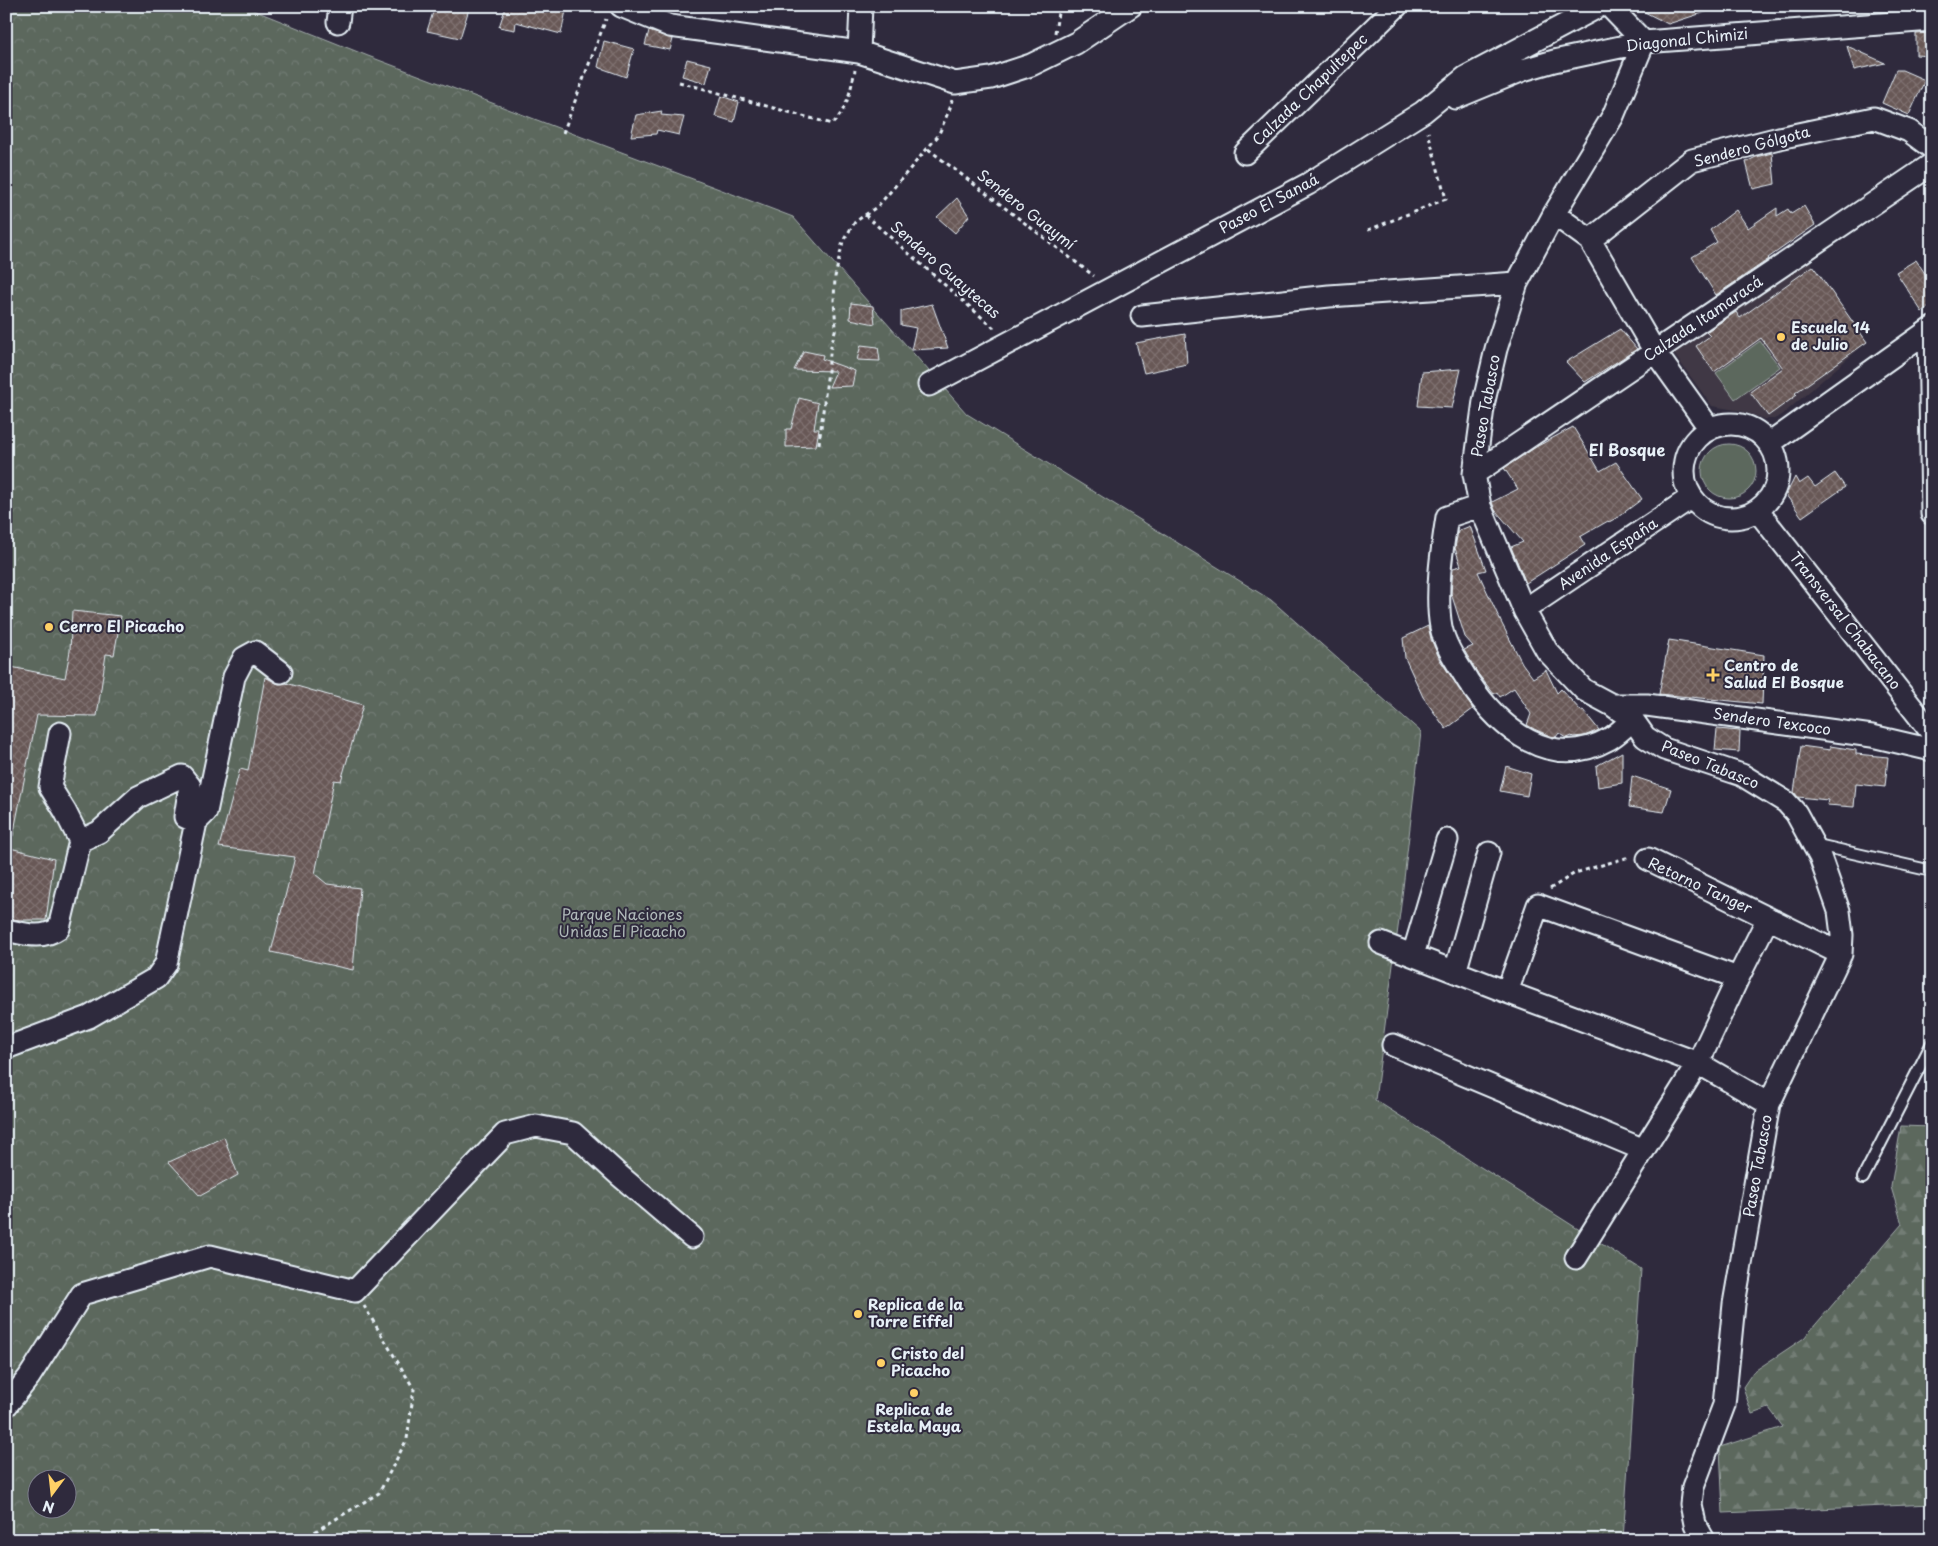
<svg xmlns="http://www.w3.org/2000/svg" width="1938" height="1546" viewBox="0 0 1938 1546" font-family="'Playpen Sans',sans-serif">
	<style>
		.built { fill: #403844 }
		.grass { fill: #5b675d; stroke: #a2acaa }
		.forest { fill: url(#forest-firs); stroke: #a2acaa }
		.park { fill: url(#park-crowns); stroke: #a2acaa; fill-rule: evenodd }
		.building { fill: url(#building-cross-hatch); stroke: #e8f1f8 }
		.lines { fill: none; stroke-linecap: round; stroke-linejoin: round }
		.service-casing { stroke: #e8f1f8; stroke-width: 14 }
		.minor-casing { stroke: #e8f1f8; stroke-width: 25 }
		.path { stroke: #e8f1f8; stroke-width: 3; stroke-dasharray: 4 4; stroke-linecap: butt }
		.service { stroke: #2f2a3d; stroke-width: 10 }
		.minor { stroke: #2f2a3d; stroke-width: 21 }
		.poi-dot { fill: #ffd166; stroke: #2f2a3d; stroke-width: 2 }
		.labels { text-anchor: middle; stroke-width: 4; stroke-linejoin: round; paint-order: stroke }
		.street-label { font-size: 15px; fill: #e8f1f8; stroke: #2f2a3d }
		.poi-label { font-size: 15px; font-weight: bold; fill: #e8f1f8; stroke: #2f2a3d; text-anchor: start }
		.park-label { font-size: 15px; fill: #b0baba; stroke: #2f2a3d }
		.neighbourhood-label { font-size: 16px; font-weight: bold; fill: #e8f1f8; stroke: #2f2a3d }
	</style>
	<defs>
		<pattern id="forest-firs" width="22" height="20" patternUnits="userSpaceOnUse" patternTransform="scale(1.25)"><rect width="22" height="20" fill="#5b675d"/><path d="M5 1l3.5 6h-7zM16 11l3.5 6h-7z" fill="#737d75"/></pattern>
		<pattern id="park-crowns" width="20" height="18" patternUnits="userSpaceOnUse" patternTransform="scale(1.25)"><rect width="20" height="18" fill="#5b675d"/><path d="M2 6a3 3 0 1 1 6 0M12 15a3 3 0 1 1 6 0" fill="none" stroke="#737d75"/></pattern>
		<pattern id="building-cross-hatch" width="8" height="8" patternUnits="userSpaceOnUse" patternTransform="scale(1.25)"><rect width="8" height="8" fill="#685856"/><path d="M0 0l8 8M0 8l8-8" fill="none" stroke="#7e706f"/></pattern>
	</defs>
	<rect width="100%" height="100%" fill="#2f2a3d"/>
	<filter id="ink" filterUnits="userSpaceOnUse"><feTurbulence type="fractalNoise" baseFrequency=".02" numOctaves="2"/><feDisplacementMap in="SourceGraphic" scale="10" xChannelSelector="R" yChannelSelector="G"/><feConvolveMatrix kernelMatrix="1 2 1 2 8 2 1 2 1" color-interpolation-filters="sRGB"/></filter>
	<g filter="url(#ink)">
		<path class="built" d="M 1809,260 L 1867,342 L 1782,415 L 1774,419 L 1765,419 L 1742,411 L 1712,406 L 1674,354 Z"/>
		<path class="grass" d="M 1760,341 L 1780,367 L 1735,399 L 1716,373 Z
			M1702 471a27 27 0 1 1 54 0a27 27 0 1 1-54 0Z"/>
		<path class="forest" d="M 1901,1126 L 1932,1127 L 1932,1504 L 1723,1513 L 1720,1447 L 1783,1427 L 1769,1408 L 1752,1414 L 1743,1387 L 1753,1372 L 1804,1338 L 1902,1224 L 1891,1187 Z"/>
		<path class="park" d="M 6,6 L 243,6 L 368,56 L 793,217 L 967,414 L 1271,600 L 1421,732 L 1401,905 L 1375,1100 L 1641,1269 L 1623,1540 L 6,1540 ZM 38,1478 L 68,1478 L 68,1508 L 38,1508 Z"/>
		<path class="building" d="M 435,6 L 452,6 L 469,9 L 460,38 L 427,31 Z
			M 506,6 L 567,6 L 561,34 L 516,22 L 515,30 L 499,27 Z
			M 1633,6 L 1714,6 L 1715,9 L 1668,24 Z
			M 649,31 L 673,39 L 670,50 L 645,45 Z
			M 1932,33 L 1932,56 L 1916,55 L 1916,34 Z
			M 604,41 L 634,49 L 626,77 L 598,67 Z
			M 1847,46 L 1885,63 L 1854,70 Z
			M 687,59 L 711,65 L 706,83 L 682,76 Z
			M 1896,70 L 1902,70 L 1925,80 L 1909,115 L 1882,103 Z
			M 721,96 L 739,102 L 734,122 L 715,116 Z
			M 662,111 L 661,115 L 684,117 L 679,135 L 657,130 L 656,134 L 631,136 L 636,115 Z
			M 1772,153 L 1775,184 L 1753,189 L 1746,162 L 1756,157 Z
			M 957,198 L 969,216 L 955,233 L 937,217 Z
			M 1804,206 L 1815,225 L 1768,258 L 1769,259 L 1716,295 L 1692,257 L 1717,242 L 1710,230 L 1736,210 L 1748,228 L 1777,208 L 1777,216 L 1788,209 L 1791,214 Z
			M 1916,260 L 1932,284 L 1932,305 L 1922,312 L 1896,272 Z
			M 1813,266 L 1867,342 L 1795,393 L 1797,395 L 1768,416 L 1750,392 L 1783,368 L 1761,338 L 1714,372 L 1696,346 L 1710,336 L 1706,332 L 1736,312 L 1740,318 Z
			M 851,303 L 873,306 L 875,324 L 850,319 Z
			M 932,304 L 948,348 L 911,350 L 916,328 L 901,325 L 901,311 Z
			M 1620,329 L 1637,349 L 1585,382 L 1566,362 Z
			M 1185,334 L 1187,364 L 1144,373 L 1136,343 Z
			M 861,345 L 878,347 L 880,361 L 857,360 Z
			M 804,351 L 823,355 L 822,359 L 855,371 L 852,386 L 829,387 L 836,371 L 794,370 Z
			M 1461,369 L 1452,408 L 1418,406 L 1422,372 Z
			M 799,398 L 818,403 L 814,429 L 819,429 L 816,446 L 786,447 L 786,429 L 791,429 Z
			M 1573,427 L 1600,471 L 1616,462 L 1642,499 L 1618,517 L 1609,522 L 1608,521 L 1580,537 L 1585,545 L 1526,583 L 1511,547 L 1523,542 L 1495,510 L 1492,502 L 1518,489 L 1504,468 L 1536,447 Z
			M 1835,473 L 1845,487 L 1802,517 L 1786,495 L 1795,477 L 1799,484 L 1808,478 L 1815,487 Z
			M 1470,526 L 1486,570 L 1478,572 L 1501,622 L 1522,663 L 1533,678 L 1546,670 L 1557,693 L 1561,689 L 1581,711 L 1583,710 L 1599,730 L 1584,736 L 1573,737 L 1572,736 L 1567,738 L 1559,733 L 1556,737 L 1550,736 L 1534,729 L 1527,725 L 1531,714 L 1514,688 L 1500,697 L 1497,692 L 1494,694 L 1478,674 L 1464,650 L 1473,646 L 1465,637 L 1451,593 L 1453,568 L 1461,566 L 1455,548 L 1458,531 Z
			M 72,611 L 121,616 L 114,655 L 106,654 L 97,716 L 37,715 L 13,836 L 6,835 L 6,666 L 65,678 L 70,651 Z
			M 1428,626 L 1431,639 L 1440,660 L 1473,709 L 1446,729 L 1423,697 L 1405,658 L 1403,638 Z
			M 1669,640 L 1764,655 L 1762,704 L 1659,694 Z
			M 265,677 L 279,684 L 286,683 L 363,705 L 341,781 L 334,780 L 315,874 L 327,884 L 360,888 L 353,970 L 271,952 L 295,857 L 219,847 L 240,769 L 248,771 Z
			M 1717,729 L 1740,731 L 1739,752 L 1715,750 Z
			M 1801,746 L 1830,750 L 1830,746 L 1856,750 L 1856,754 L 1888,757 L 1885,787 L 1856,784 L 1854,807 L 1827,805 L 1828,800 L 1798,797 L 1794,792 Z
			M 1622,752 L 1622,783 L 1598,787 L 1596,766 Z
			M 1506,766 L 1531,774 L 1527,796 L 1500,791 Z
			M 1632,776 L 1671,789 L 1664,812 L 1629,807 Z
			M 6,847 L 54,859 L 46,920 L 20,920 L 6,918 Z
			M 224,1137 L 238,1175 L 200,1196 L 169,1162 Z"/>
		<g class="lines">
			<g class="service-casing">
				<path id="service" d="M 1813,844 L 1932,871
					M 1863,1178 L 1932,1043"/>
			</g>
			<g class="minor-casing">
				<path id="minor" d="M 621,6 L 670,26 L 859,52 L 955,83 L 991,78 L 1031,65 L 1076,43 L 1131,6
					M 1609,6 L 1644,42
					M 338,22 L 340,6
					M 1644,42 L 1613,116 L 1554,214 L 1517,283 L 1496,349 L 1484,401 L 1474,474 L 1480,506 L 1524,610 L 1547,651 L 1584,690 L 1612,705 L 1633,720 L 1645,737 L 1664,749 L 1742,775 L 1786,802 L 1796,813 L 1820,857 L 1839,911 L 1842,935 L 1841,954 L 1769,1104 L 1734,1304 L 1724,1405 L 1693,1487 L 1691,1504 L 1695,1524 L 1704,1540
					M 859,52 L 861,6
					M 1455,98 L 1523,70 L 1554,61 L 1644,42 L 1932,20
					M 1245,153 L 1397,6
					M 1554,214 L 1590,240 L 1655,352 L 1710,429
					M 1590,240 L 1692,160 L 1779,138 L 1874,118 L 1909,131 L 1932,148
					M 1142,316 L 1329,296 L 1517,283
					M 1929,330 L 1932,514
					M 929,385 L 1308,184 L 1423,112 L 1466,77 L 1600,6
					M1684 471a47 47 0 1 1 94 0a47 47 0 1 1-94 0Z
					M 1769,444 L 1932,328
					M 1474,474 L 1932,164
					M 1480,506 L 1447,517 C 1442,549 1435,595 1441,627 C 1445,647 1458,664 1468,681 C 1500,729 1550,772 1609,739 C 1618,734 1625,726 1633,720
					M 1757,510 L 1932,733
					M 1524,610 L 1692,497
					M 1612,705 L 1647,705 L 1872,736 L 1932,750
					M 80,841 L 99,832 L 138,797 L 182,776 L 190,786 L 185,817 L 196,822 L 206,812 L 234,677 L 244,658 L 255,652 L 281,672
					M 1648,859 L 1841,954
					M 6,930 C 25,934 42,940 59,928 L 80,841 L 65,811 L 50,787 L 60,733
					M 1381,943 L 1507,992 L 1698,1063 L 1769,1104
					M 1413,955 L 1447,840
					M 1455,972 L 1489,853
					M 1738,978 L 1768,918
					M 1507,992 L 1538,905 L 1738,978 L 1698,1063 L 1576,1258
					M 1393,1045 L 1644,1150
					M 6,1048 L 89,1017 L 156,978 L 166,964 L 196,822
					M 6,1406 L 29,1377 L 82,1294 L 210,1256 L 355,1291 L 505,1134 L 536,1126 L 573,1133 L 619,1175 L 692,1237"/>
			</g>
			<path class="path" d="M 1055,33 L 1059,6
				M 679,82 L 832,124 C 847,111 851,88 855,70
				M 563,133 L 606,19
				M 928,149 L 1094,276
				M 865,215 L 994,328
				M 1368,230 L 1446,199 L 1428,132
				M 819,444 L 831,346 L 836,327 L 834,301 L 835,277 L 843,241 L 855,222 L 878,206 L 938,136 L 950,108 L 952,100
				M 1550,889 L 1575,873 L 1629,857
				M 301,1540 L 379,1493 L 407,1439 L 414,1389 L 364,1306"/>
			<use href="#service" class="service"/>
			<use href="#minor" class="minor"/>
		</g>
	</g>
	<g class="poi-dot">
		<circle cx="1781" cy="337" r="5"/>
		<circle cx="49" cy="627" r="5"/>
		<path d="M1710.5 667.5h5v5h5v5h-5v5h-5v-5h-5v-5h5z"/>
		<circle cx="858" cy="1314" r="5"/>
		<circle cx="881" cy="1363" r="5"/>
		<circle cx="914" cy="1393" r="5"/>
	</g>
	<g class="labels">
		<g class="street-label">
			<text transform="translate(1687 40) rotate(-6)" y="5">Diagonal Chimizi</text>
			<text transform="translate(1310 90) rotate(-44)" y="5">Calzada Chapultepec</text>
			<text transform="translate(1752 147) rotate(-15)" y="5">Sendero Gólgota</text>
			<text transform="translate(1269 204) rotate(-28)" y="5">Paseo El Sanaá</text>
			<text transform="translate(1026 210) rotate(38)" y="5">Sendero Guaymí</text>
			<text transform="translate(945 270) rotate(41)" y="5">Sendero Guaytecas</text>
			<text transform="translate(1703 319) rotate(-34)" y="5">Calzada Itamaracá</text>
			<text transform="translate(1486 406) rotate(-80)" y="5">Paseo Tabasco</text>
			<text transform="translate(1608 554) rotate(-34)" y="5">Avenida España</text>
			<text transform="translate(1845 621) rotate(52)" y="5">Transversal Chabacano</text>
			<text transform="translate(1772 722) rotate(8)" y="5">Sendero Texcoco</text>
			<text transform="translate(1710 765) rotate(22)" y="5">Paseo Tabasco</text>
			<text transform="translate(1700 886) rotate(25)" y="5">Retorno Tanger</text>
			<text transform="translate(1758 1166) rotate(-80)" y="5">Paseo Tabasco</text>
		</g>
		<g class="poi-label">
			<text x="1791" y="333">Escuela 14<tspan x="1791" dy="17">de Julio</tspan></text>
			<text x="59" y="632">Cerro El Picacho</text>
			<text x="1724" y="671">Centro de<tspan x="1724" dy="17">Salud El Bosque</tspan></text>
			<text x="868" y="1310">Replica de la<tspan x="868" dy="17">Torre Eiffel</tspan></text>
			<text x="891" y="1359">Cristo del<tspan x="891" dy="17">Picacho</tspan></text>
			<text x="914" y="1415" text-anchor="middle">Replica de<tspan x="914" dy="17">Estela Maya</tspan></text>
		</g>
		<g class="park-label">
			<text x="622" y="920">Parque Naciones<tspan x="622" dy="17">Unidas El Picacho</tspan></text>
		</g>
		<g class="neighbourhood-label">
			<text x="1627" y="456">El Bosque</text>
		</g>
	</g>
	<rect width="1938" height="1546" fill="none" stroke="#2f2a3d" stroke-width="25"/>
	<rect x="12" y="12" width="1913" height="1521" fill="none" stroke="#e8f1f8" stroke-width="2" filter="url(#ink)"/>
	<g transform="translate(52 1494) rotate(195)"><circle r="24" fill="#2f2a3d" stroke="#797a88"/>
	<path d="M0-4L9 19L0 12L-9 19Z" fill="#ffd166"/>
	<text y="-8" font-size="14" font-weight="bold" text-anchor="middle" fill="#e8f1f8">N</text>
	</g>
</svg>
